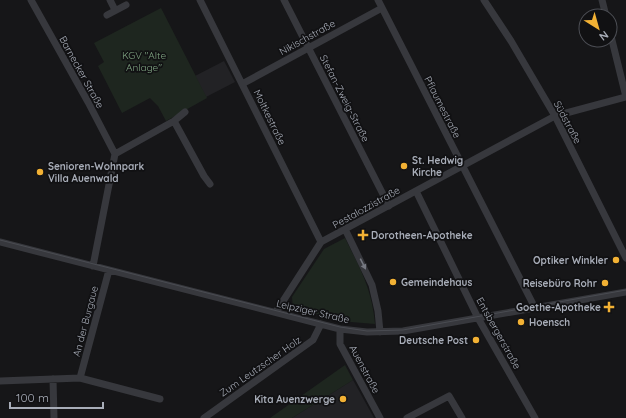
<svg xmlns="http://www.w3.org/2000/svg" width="626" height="418" viewBox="0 0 626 418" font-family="Quicksand,sans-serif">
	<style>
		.built { fill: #222225 }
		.green { fill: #1e261f }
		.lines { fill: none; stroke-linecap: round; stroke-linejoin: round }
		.minor { stroke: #37383d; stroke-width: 7 }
		.tram { stroke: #4a4c52; stroke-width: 1 }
		.oneway { fill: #757881 }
		.poi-dot { fill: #f2b134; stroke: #111113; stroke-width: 1.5 }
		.labels { text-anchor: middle; stroke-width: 3.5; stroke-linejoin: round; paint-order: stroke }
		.street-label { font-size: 10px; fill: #a8adb8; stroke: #111113 }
		.park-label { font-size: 10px; fill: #7fa381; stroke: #111113 }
		.poi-label { font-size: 10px; font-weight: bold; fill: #a8adb8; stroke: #111113; text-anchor: start }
	</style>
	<rect width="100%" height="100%" fill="#161618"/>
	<path class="built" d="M 224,61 L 235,82 L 206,97 L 195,76 Z
		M 353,380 L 374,418 L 292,418 Z"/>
	<path class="green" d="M 161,8 L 207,98 L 166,121 L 158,106 L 150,98 L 122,113 L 98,66 L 104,62 L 94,43 Z
		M 345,238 C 360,268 372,289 375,324 L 351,322 L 293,308 L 292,297 L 324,249 Z
		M 345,365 L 353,380 L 292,418 L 270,418 Z"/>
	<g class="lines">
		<path class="minor" d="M 31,0 L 88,102 L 115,154 L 93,266
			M 110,0 L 115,10
			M 200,0 L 321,242
			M 284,0 L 389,206
			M 378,0 L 535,308
			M 484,0 L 511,41 L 555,116 L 626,258
			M 602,0 L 606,16
			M 107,15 L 126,5
			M 610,32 L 626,97
			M 242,84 L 382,8
			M 174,121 L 204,176 L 210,184
			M 115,154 L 174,121 L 185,112
			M 416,191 L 478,318 L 535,418
			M 345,229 L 372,285 L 378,311 L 380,332
			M 0,242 L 340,329 L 367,332 L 403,331 L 626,292
			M 276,312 L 321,242 L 555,116 L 626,97
			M 340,329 L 340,344 L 380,418
			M 80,378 L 109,270
			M 53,379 L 54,418
			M 0,381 L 80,378 L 160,399
			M 204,418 L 313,340 L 321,324
			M 407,418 L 449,396 L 462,418"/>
		<path class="tram" d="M 0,240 L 340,327 L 367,331 L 403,330 L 626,290"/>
	</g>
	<defs><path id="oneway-solid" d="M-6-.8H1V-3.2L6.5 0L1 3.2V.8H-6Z"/></defs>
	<use class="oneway" href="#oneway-solid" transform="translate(363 264) rotate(63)"/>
	<g class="poi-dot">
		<circle cx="404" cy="166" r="4"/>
		<circle cx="40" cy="172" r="4"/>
		<path d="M361 229h4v4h4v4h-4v4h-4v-4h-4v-4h4z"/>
		<circle cx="616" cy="260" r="4"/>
		<circle cx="393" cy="282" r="4"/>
		<circle cx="605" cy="283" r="4"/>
		<path d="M607 301h4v4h4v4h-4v4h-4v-4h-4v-4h4z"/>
		<circle cx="521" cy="322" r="4"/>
		<circle cx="476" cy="340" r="4"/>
		<circle cx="343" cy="399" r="4"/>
	</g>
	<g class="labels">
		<g class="street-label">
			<text transform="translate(307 37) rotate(-29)" y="4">Nikischstraße</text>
			<text transform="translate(82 72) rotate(61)" y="4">Barnecker Straße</text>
			<text transform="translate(345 98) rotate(63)" y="4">Stefan-Zweig-Straße</text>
			<text transform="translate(443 107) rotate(63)" y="4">Pflaumestraße</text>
			<text transform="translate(270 117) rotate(64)" y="4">Moltkestraße</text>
			<text transform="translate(568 122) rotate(62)" y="4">Südstraße</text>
			<text transform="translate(366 207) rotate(-29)" y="4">Pestalozzistraße</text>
			<text transform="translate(313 311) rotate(13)" y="4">Leipziger Straße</text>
			<text transform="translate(85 321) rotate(-75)" y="4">An der Burgaue</text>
			<text transform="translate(499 333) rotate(61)" y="4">Entsbergerstraße</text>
			<text transform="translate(260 366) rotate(-35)" y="4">Zum Leutzscher Holz</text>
			<text transform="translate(365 369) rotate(62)" y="4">Auenstraße</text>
		</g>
		<g class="park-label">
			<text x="144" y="59">KGV "Alte<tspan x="144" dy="12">Anlage"</tspan></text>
		</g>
		<g class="poi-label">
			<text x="412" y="164">St. Hedwig<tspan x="412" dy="12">Kirche</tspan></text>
			<text x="48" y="170">Senioren-Wohnpark<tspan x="48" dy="12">Villa Auenwald</tspan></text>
			<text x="371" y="239">Dorotheen-Apotheke</text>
			<text x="608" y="264" text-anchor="end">Optiker Winkler</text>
			<text x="401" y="286">Gemeindehaus</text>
			<text x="597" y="287" text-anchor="end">Reisebüro Rohr</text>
			<text x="601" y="311" text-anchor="end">Goethe-Apotheke</text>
			<text x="529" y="326">Hoensch</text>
			<text x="468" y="344" text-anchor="end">Deutsche Post</text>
			<text x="335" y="403" text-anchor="end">Kita Auenzwerge</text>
		</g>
	</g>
	<g transform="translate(598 28) rotate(143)"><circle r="19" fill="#111113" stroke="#4d4f55"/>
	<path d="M0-3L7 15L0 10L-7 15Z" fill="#f2b134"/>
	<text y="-6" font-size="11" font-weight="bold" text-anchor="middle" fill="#a8adb8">N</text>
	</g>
	<path d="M10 402v6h93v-6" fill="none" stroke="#a8adb8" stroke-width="2"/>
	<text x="16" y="402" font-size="12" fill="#a8adb8" stroke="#111113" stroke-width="3" paint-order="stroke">100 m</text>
</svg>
